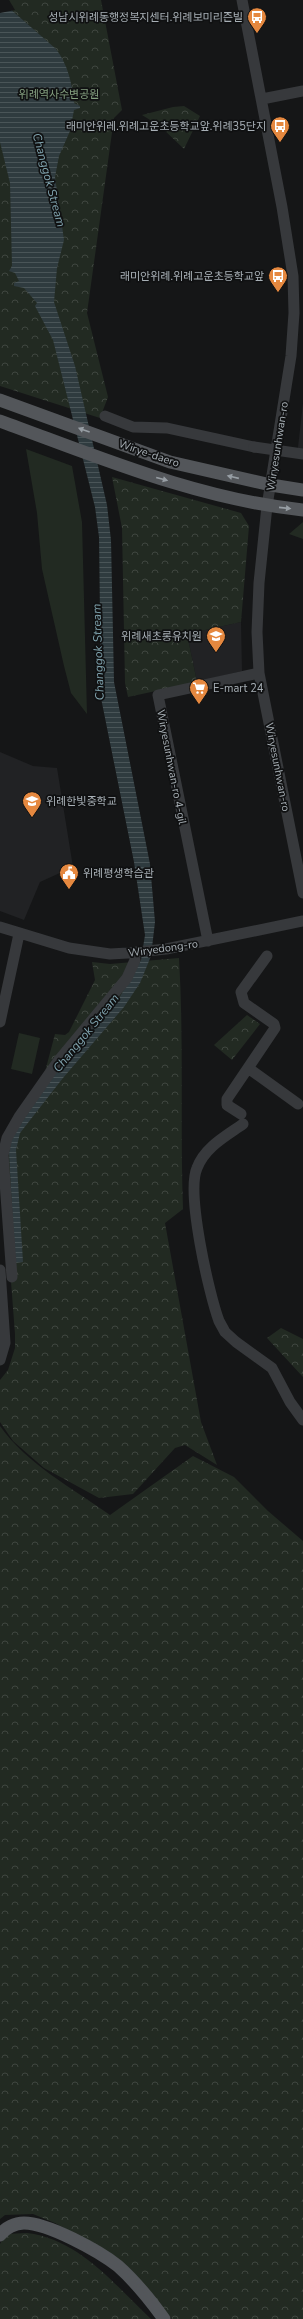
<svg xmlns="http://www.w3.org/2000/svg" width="303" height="2319" viewBox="0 0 303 2319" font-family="'Nunito Sans','Noto Sans KR',sans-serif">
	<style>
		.built { fill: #212224 }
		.grass { fill: #222a22 }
		.forest { fill: url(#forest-crowns) }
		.water { fill: url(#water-rules) }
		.pier { fill: #151617 }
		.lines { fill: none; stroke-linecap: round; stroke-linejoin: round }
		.minor { stroke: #37393c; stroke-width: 11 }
		.major { stroke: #53565a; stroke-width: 13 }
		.minor-bridge { stroke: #37393c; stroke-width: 11 }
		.oneway { fill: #979ea4 }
		.labels { text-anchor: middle; stroke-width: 3.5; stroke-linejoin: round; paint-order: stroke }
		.poi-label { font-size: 11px; fill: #a8b0b6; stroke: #101112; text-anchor: end }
		.park-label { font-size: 11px; fill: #85a080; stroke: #101112 }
		.street-label { font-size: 11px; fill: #a8b0b6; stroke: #101112 }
		.water-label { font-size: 12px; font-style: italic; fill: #81a4af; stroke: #101112 }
	</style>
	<defs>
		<pattern id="forest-crowns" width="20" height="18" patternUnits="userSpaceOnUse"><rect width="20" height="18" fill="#222a22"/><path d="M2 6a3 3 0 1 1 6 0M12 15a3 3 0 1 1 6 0" fill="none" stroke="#3f4640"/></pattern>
		<pattern id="water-rules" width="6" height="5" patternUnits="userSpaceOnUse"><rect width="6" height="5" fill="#2f3b3f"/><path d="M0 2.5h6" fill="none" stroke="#4a5558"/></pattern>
	</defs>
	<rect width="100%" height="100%" fill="#151617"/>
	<path class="built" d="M 303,403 L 303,457 L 297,456 Z
		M 241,622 L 242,671 L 197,682 L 187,634 Z
		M 0,752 L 33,766 L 57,768 L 73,867 L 40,882 L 24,920 L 0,911 Z"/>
	<path class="grass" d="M 26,449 L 72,466 L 82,522 L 87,714 L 71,693 L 64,666 L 42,569 L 37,513 Z
		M 303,522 L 303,539 L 289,534 Z
		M 19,1033 L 40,1038 L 32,1074 L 11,1069 Z"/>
	<path class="forest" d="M 0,0 L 101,0 L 122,110 L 114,118 L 87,313 L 108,397 L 100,418 L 0,386 Z
		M 184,106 L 200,116 L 184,149 L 160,126 L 142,115 L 173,107 Z
		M 112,477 L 241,513 L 249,526 L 241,622 L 187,634 L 197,682 L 128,697 L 125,683 L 122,528 Z
		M 179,958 C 184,1042 180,1125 183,1209 L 165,1223 L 201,1422 L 217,1465 L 185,1445 L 175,1448 L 133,1494 L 99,1498 L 44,1468 L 13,1441 L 0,1422 L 0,1380 L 8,1370 L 15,1348 L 15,1334 L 1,1151 L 42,1083 L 55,1034 L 65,1035 L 69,1032 L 95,980 L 92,962 L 110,964 Z
		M 247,1015 L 260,1024 L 232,1060 L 214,1045 Z
		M 281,1328 L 303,1339 L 303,1377 L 267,1338 Z
		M 0,1426 C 27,1464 72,1488 110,1515 L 193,1456 L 234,1477 L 268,1511 L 303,1541 L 303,2319 L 172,2319 L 90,2242 L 55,2223 L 33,2214 L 5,2215 L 0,2219 Z
		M 27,2233 C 79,2239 115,2285 151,2319 L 0,2319 L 0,2244 L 6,2234 Z"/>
	<path class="water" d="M 0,0 L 56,49 C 68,65 72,83 74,103 L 80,106 L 80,108 L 74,110 L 70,131 L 59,156 L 55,177 L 64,240 L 57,268 L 54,302 L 75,366 L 107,505 L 111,540 L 114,682 L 150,864 L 155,922 L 151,956 L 140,983 L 124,1007 L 63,1078 L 20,1133 L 16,1150 L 23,1262 L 15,1263 L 9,1153 L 12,1137 L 62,1062 L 118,1000 L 141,960 L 145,935 L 134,862 L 101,698 L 99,537 L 95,507 L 53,340 L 35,306 L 37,303 L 24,288 L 14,286 L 14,283 L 19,281 L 15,273 L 9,271 L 12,266 L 10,183 L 0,142 Z"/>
	<path class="pier" d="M 0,0 L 9,0 L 15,10 L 0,13 Z"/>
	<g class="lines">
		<path class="minor" d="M 242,0 L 282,207 L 293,276 L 294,313 L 291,356 L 267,506 L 259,583 L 257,632 L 259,673 L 303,893
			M 262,99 L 303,91
			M 105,416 L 133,427 L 167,428 L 254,447
			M 0,927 L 69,948 L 110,954 L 128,953 L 166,949 L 303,921
			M 208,941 L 158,695 L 259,673
			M 0,1022 L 19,934
			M 248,1068 L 298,1104
			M 241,1114 L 227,1105 L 227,1099 L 275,1028 L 274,1024 L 244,1003 L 241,992 L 267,956
			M 243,1124 C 226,1136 205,1147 197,1168 C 186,1193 209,1294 219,1321 L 225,1332 L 236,1342 L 272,1368 L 290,1402 L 303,1420
			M 0,1270 L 5,1343 L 0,1360
			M 12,1277 L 3,1155 L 7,1138 L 19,1117 L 59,1060 L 127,978 L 135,960"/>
		<path class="major" d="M 0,400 L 170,462 L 271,485 L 303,490
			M 0,421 C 99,457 197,499 303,510
			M 0,2235 C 5,2228 15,2223 24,2223 C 48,2223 99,2251 118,2266 C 135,2281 151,2301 164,2319"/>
		<path class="minor-bridge" d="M 254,447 L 303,454"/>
	</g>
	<defs><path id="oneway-solid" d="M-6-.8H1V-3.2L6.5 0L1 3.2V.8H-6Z"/></defs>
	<g class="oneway">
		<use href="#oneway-solid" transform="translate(84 430) rotate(-160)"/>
		<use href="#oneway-solid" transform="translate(233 477) rotate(-167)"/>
		<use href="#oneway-solid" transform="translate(162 479) rotate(15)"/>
		<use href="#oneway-solid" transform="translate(285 508) rotate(6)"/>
	</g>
	<defs>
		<g id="bus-pin" transform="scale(1)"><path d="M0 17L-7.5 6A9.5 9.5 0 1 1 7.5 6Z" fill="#e5883f" stroke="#101112"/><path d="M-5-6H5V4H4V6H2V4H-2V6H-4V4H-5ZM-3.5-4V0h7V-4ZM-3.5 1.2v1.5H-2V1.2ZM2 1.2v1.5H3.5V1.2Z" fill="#fff"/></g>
		<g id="school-pin" transform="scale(1)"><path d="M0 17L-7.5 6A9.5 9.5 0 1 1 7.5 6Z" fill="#e5883f" stroke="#101112"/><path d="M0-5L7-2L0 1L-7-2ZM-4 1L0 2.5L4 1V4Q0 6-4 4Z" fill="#fff"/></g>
		<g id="supermarket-pin" transform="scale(1)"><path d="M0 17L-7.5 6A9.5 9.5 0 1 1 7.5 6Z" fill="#e5883f" stroke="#101112"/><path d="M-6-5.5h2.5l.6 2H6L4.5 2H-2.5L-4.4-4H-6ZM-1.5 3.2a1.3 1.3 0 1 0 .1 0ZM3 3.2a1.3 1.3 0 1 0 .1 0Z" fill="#fff"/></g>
		<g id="civic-pin" transform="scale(1)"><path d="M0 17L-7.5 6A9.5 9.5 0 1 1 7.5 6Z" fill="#e5883f" stroke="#101112"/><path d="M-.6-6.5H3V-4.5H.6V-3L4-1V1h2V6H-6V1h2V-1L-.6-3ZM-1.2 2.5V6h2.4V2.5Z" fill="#fff"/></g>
	</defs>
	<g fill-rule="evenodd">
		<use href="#bus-pin" x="257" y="17"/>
		<use href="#bus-pin" x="280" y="126"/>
		<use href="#bus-pin" x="278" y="276"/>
		<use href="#school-pin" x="216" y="636"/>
		<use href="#supermarket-pin" x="199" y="688"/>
		<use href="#school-pin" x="32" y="801"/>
		<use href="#civic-pin" x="69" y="873"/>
	</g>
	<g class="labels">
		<g class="poi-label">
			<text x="243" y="21">성남시위례동행정복지센터.위례보미리즌빌</text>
			<text x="266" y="130">래미안위레.위례고운초등학교앞.위례35단지</text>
			<text x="264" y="280">래미안위례.위례고운초등학교앞</text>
			<text x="202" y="640">위례새초롱유치원</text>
			<text x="213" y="692" text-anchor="start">E-mart 24</text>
			<text x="46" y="805" text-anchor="start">위례한빛중학교</text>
			<text x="83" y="877" text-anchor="start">위례평생학습관</text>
		</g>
		<g class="park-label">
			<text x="59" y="98">위례역사수변공원</text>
		</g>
		<g class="street-label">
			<text transform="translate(277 446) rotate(-81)" y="4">Wiryesunhwan-ro</text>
			<text transform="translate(149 453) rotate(19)" y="4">Wirye-daero</text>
			<text transform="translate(172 767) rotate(79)" y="4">Wiryesunhwan-ro 4-gil</text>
			<text transform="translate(278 767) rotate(79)" y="4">Wiryesunhwan-ro</text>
			<text transform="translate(163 948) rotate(-8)" y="4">Wiryedong-ro</text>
		</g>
		<g class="water-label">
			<text transform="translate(49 180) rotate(75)" y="4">Changgok Stream</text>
			<text transform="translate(98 652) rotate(-92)" y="4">Changgok Stream</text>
			<text transform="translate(86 1033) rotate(-51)" y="4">Changgok Stream</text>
		</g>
	</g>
</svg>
